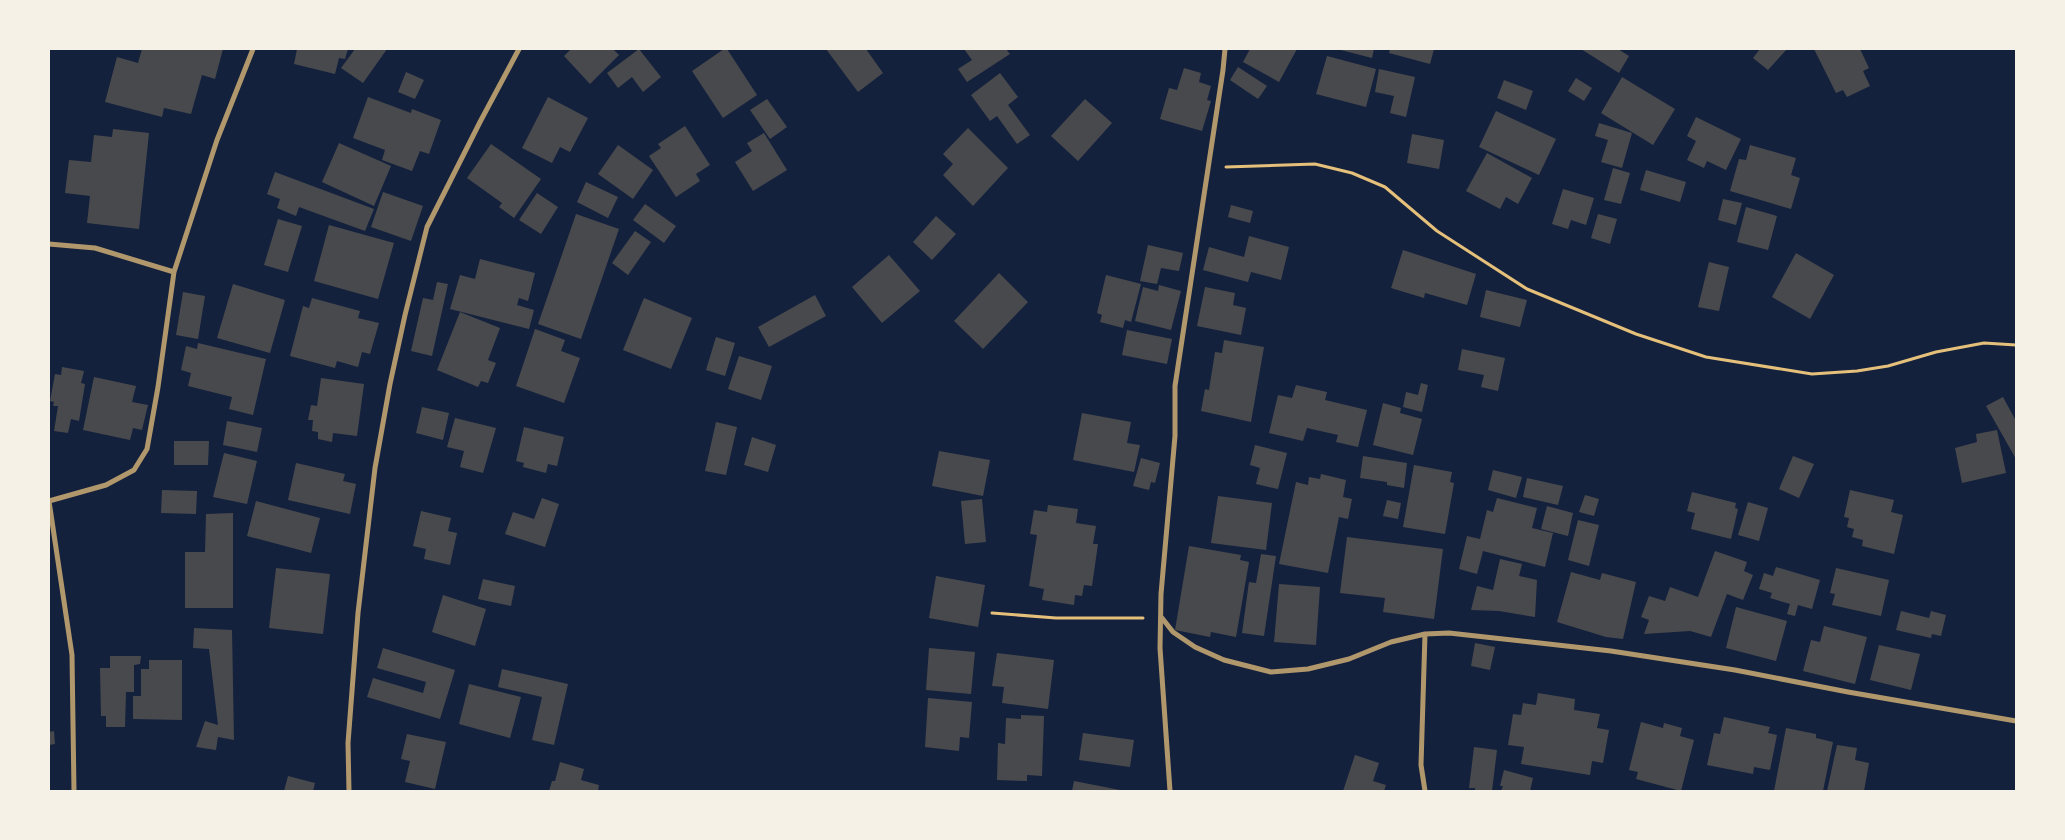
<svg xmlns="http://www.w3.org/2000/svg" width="2065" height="840" viewBox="0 0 2065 840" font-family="'Times New Roman',serif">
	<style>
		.building { fill: #48494c }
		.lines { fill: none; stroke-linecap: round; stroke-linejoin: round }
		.path { stroke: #e5c07b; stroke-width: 3 }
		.minor { stroke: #b1986c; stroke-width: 5 }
	</style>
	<rect width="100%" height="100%" fill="#14213d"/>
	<path class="building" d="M 142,49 L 223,49 L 215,79 L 202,75 L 191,114 L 164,108 L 162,117 L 105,102 L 117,57 L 138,63 Z
		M 297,49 L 348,49 L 345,59 L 339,58 L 335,74 L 294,64 Z
		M 355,49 L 387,49 L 363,83 L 341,68 Z
		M 571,49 L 613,49 L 619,55 L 590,84 L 564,56 Z
		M 639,49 L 661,77 L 643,92 L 632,77 L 618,88 L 607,73 Z
		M 724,49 L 727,49 L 757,95 L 723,118 L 692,71 Z
		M 826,49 L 866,49 L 883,73 L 858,92 Z
		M 964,49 L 1006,49 L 1010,54 L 967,82 L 958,69 L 972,60 Z
		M 1250,49 L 1297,49 L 1279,82 L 1243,62 Z
		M 1337,49 L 1374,49 L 1372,58 Z
		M 1390,49 L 1434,49 L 1430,64 L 1389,53 Z
		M 1581,49 L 1618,49 L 1629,56 L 1619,73 Z
		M 1760,49 L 1787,49 L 1768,70 L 1753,58 Z
		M 1814,49 L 1860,49 L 1869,68 L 1863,71 L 1870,86 L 1847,97 L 1843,90 L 1836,93 Z
		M 1327,56 L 1376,69 L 1366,107 L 1316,94 Z
		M 1238,67 L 1267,86 L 1258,99 L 1230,80 Z
		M 1184,68 L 1201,73 L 1199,82 L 1211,86 L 1207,100 L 1211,101 L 1202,131 L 1160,119 L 1169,88 L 1177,90 Z
		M 1379,69 L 1415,77 L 1406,117 L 1390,113 L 1394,96 L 1375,92 Z
		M 406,72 L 424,80 L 415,99 L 398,92 Z
		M 1000,73 L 1018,97 L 1008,105 L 1030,135 L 1017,144 L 997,116 L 990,121 L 971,95 Z
		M 1622,77 L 1675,109 L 1653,145 L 1601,113 Z
		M 1576,78 L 1592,88 L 1584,101 L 1568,91 Z
		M 1504,80 L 1533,91 L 1526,110 L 1497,98 Z
		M 368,97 L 411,113 L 412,109 L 441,120 L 429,154 L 420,151 L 412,171 L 382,160 L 385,150 L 353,138 Z
		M 548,97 L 588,118 L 570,152 L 560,147 L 552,163 L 522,148 Z
		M 767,99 L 787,127 L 770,139 L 750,110 Z
		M 1085,99 L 1112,123 L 1078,161 L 1051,136 Z
		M 1496,111 L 1556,139 L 1539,175 L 1479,147 Z
		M 1696,117 L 1741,139 L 1726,170 L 1707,161 L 1704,168 L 1687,160 L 1696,141 L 1687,136 Z
		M 1599,123 L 1632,133 L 1622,168 L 1601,162 L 1608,140 L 1595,136 Z
		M 685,126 L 710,165 L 696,174 L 700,181 L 676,197 L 649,156 L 661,148 L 658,144 Z
		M 968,128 L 1008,168 L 973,206 L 943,175 L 953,164 L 943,154 Z
		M 113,129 L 149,133 L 139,229 L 87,223 L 90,196 L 65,193 L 69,160 L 91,162 L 94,135 L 112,137 Z
		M 764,133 L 787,170 L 753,191 L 735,162 L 752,151 L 747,143 Z
		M 1412,134 L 1444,140 L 1439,169 L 1407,163 Z
		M 339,143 L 391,166 L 374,206 L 322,182 Z
		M 491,144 L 541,179 L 514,218 L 499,207 L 502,203 L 467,178 Z
		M 618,145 L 653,170 L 633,199 L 598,174 Z
		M 1750,145 L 1796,158 L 1791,175 L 1800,178 L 1791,209 L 1730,191 L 1739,159 L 1746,160 Z
		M 1487,153 L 1532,178 L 1518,204 L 1506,197 L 1500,209 L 1466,191 Z
		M 1613,168 L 1630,173 L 1621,204 L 1604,200 Z
		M 1646,170 L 1686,182 L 1680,202 L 1640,190 Z
		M 275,172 L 374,209 L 365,231 L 299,207 L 296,216 L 277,208 L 280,199 L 267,194 Z
		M 586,182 L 618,197 L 608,218 L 577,202 Z
		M 1563,189 L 1594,198 L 1586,225 L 1571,220 L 1568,229 L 1552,224 Z
		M 383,192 L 423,206 L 411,241 L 371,227 Z
		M 537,193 L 558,207 L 541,234 L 519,220 Z
		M 1723,199 L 1742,203 L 1736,225 L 1718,220 Z
		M 645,204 L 676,226 L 664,243 L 633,220 Z
		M 1231,205 L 1253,211 L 1250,223 L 1228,217 Z
		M 1746,207 L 1777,216 L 1768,250 L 1737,242 Z
		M 576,214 L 619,229 L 581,339 L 538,324 Z
		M 1598,214 L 1617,219 L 1610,244 L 1591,238 Z
		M 936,216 L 956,234 L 932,260 L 913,242 Z
		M 278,219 L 302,226 L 288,272 L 264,265 Z
		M 329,225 L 394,243 L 378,299 L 314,281 Z
		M 635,231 L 651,242 L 628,275 L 612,263 Z
		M 1249,236 L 1289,247 L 1281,280 L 1251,272 L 1248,282 L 1203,270 L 1209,247 L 1244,257 Z
		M 1148,245 L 1183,253 L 1179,271 L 1161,268 L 1157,284 L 1140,281 Z
		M 1403,250 L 1476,274 L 1467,305 L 1425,293 L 1424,298 L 1391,288 Z
		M 1796,253 L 1834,275 L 1810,319 L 1772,297 Z
		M 889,255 L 920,291 L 882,323 L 852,287 Z
		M 480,259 L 535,273 L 528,301 L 519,298 L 517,305 L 534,310 L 529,329 L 450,309 L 460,275 L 475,279 Z
		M 1709,262 L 1729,267 L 1719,311 L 1698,307 Z
		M 999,273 L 1028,302 L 983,349 L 954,321 Z
		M 1106,275 L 1141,284 L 1131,322 L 1125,320 L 1123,328 L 1100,322 L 1102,315 L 1097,313 Z
		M 437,282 L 448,284 L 432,356 L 411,351 L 423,298 L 433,300 Z
		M 233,284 L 285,300 L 270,353 L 217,338 Z
		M 1159,285 L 1181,291 L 1171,330 L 1135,321 L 1143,287 L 1158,291 Z
		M 1205,287 L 1235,293 L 1233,305 L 1246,308 L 1241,335 L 1197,326 Z
		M 1486,290 L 1527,300 L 1520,327 L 1480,317 Z
		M 183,292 L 205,296 L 198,339 L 176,335 Z
		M 815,295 L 826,316 L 769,347 L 758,327 Z
		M 312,298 L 360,311 L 358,318 L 379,323 L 370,354 L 362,352 L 358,367 L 337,361 L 335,368 L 290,356 L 303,306 L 309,308 Z
		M 644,298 L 692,318 L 671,369 L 623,350 Z
		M 460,312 L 500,328 L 488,360 L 496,363 L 488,383 L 481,381 L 478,387 L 437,370 Z
		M 535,329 L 565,340 L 561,351 L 580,358 L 564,403 L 516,386 Z
		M 1127,330 L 1172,339 L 1167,364 L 1122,355 Z
		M 716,337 L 735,343 L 725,376 L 706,370 Z
		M 1224,340 L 1264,347 L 1251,422 L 1201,411 L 1205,389 L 1209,390 L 1215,352 L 1222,353 Z
		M 198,343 L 266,359 L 253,415 L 229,409 L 232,397 L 188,386 L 191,373 L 181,370 L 186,346 L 197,349 Z
		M 1462,349 L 1505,358 L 1498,391 L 1481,387 L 1484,375 L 1458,370 Z
		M 739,356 L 772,366 L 761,400 L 728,389 Z
		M 62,367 L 84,371 L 81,383 L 85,384 L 79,421 L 71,419 L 68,433 L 54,431 L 58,406 L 53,406 L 54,402 L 50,401 L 55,374 L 61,375 Z
		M 94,377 L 136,386 L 132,402 L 148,405 L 142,430 L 133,428 L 130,440 L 83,430 Z
		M 321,378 L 364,384 L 357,436 L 333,433 L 332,442 L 318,439 L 318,432 L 312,431 L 313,420 L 308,420 L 311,405 L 317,406 Z
		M 1421,383 L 1428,385 L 1422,412 L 1403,407 L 1406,392 L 1418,395 Z
		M 1296,385 L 1327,392 L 1325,400 L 1367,410 L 1358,447 L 1336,442 L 1338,435 L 1307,428 L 1303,441 L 1269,433 L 1278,395 L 1292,398 Z
		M 2003,397 L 2016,421 L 2016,459 L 1986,406 Z
		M 1383,403 L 1401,408 L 1400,413 L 1422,419 L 1413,455 L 1373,445 Z
		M 422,407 L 449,413 L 443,440 L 416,433 Z
		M 1082,413 L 1131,422 L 1127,443 L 1140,445 L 1134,472 L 1073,460 Z
		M 455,418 L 496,428 L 483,473 L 460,467 L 464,451 L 447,447 Z
		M 227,421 L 262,428 L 257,452 L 223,445 Z
		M 716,422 L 737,427 L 726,475 L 705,471 Z
		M 524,427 L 564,437 L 557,466 L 548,464 L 546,473 L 523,467 L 524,463 L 516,461 Z
		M 1997,430 L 2006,473 L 1962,483 L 1955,448 L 1977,442 L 1976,434 Z
		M 752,437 L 776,445 L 768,472 L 744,465 Z
		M 174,441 L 209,441 L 208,465 L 174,465 Z
		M 1255,445 L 1287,453 L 1278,489 L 1256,484 L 1260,468 L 1250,465 Z
		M 939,451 L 990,460 L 983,496 L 932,486 Z
		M 224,453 L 257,461 L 247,504 L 213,497 Z
		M 1363,456 L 1407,463 L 1404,488 L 1387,485 L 1387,482 L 1360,478 Z
		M 1793,456 L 1814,464 L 1799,498 L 1779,489 Z
		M 1141,458 L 1160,463 L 1155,483 L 1151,482 L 1149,490 L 1133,486 Z
		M 296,463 L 345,474 L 343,481 L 356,484 L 350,514 L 288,500 Z
		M 1414,465 L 1452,472 L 1450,482 L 1454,483 L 1445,534 L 1403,527 Z
		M 1493,470 L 1522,477 L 1516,498 L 1488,490 Z
		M 1321,474 L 1346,480 L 1343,497 L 1352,499 L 1348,519 L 1339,517 L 1328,573 L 1279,564 L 1296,482 L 1308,485 L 1309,477 L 1320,479 Z
		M 1527,478 L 1563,486 L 1558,505 L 1523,497 Z
		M 162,490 L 197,491 L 196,514 L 161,513 Z
		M 1850,490 L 1894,500 L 1891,512 L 1903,515 L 1894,554 L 1862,546 L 1863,540 L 1852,537 L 1854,529 L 1847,527 L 1849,518 L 1844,517 Z
		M 1692,492 L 1736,503 L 1735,508 L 1738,509 L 1731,539 L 1691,529 L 1695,513 L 1687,511 Z
		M 1585,495 L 1599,499 L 1594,516 L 1579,512 Z
		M 1218,496 L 1272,503 L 1266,550 L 1211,543 Z
		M 542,498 L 559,504 L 545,547 L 505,534 L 513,512 L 534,519 Z
		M 1497,498 L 1537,508 L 1532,528 L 1553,533 L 1545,567 L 1483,551 L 1477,574 L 1459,569 L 1467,536 L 1480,539 L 1487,510 L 1493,512 Z
		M 982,499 L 986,542 L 965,544 L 961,501 Z
		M 1387,500 L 1401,503 L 1398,519 L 1383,516 Z
		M 256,501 L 320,518 L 311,553 L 247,536 Z
		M 1748,502 L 1768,508 L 1759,541 L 1738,535 Z
		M 1048,505 L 1078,509 L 1076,523 L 1096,526 L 1093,544 L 1098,544 L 1092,586 L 1084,585 L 1082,596 L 1075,595 L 1074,605 L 1042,600 L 1044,589 L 1029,586 L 1037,535 L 1030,534 L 1034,510 L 1047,512 Z
		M 1547,506 L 1573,513 L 1568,536 L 1541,529 Z
		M 421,511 L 451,518 L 448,531 L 457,533 L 450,565 L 424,559 L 426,549 L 413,546 Z
		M 233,513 L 233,608 L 185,608 L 185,552 L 205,552 L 206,514 Z
		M 1578,520 L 1599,525 L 1589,566 L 1568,560 Z
		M 1347,537 L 1443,549 L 1434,619 L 1383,612 L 1385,598 L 1340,593 Z
		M 1189,546 L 1241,555 L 1240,560 L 1249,562 L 1236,637 L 1211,632 L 1210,637 L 1175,630 Z
		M 1715,551 L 1747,562 L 1744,571 L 1753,575 L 1743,600 L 1727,594 L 1711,637 L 1690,631 L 1644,634 L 1649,620 L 1641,617 L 1649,596 L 1665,601 L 1670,587 L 1698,597 Z
		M 1261,554 L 1276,556 L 1264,636 L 1242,633 L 1249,582 L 1256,583 Z
		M 1500,559 L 1522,564 L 1519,576 L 1537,580 L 1535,617 L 1499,611 L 1471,610 L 1477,586 L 1493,590 Z
		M 1776,567 L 1820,580 L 1812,609 L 1798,605 L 1795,616 L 1787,614 L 1790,604 L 1770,598 L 1772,593 L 1759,589 L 1764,573 L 1773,576 Z
		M 276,568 L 330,574 L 323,634 L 269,628 Z
		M 1836,568 L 1889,580 L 1881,616 L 1832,605 L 1835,594 L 1830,593 Z
		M 1571,572 L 1600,580 L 1602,573 L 1636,582 L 1623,639 L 1606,637 L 1557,622 Z
		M 936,576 L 985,585 L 978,627 L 929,618 Z
		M 483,579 L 515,586 L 511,606 L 478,599 Z
		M 1279,584 L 1320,587 L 1316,645 L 1274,642 Z
		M 443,595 L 486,609 L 475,646 L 432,632 Z
		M 1736,607 L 1787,621 L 1776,661 L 1726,648 Z
		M 1901,611 L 1929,618 L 1931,611 L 1946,615 L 1941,636 L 1932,634 L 1931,638 L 1896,630 Z
		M 1824,626 L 1867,637 L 1855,684 L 1803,671 L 1811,640 L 1820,642 Z
		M 194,628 L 232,630 L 234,740 L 218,737 L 216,750 L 196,747 L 205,721 L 218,725 L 209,649 L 193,648 Z
		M 1475,643 L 1495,647 L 1490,670 L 1471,666 Z
		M 1879,645 L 1920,654 L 1911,690 L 1870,680 Z
		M 383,648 L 455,670 L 440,719 L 367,697 L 373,678 L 423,693 L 426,682 L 377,668 Z
		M 929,648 L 975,652 L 971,694 L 926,690 Z
		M 997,653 L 1054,660 L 1048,709 L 1002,703 L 1004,687 L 992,686 Z
		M 110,656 L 141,656 L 140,664 L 134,665 L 134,692 L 126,692 L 125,727 L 106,727 L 106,716 L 101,716 L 100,668 L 110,668 Z
		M 149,660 L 182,660 L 182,720 L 133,719 L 133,696 L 141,696 L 141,669 L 149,669 Z
		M 502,669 L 568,684 L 554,745 L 532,740 L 542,697 L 498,687 Z
		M 469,684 L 521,697 L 510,738 L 459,724 Z
		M 1538,693 L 1575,699 L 1574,710 L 1600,714 L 1597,728 L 1609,730 L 1603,763 L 1592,761 L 1590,775 L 1521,764 L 1524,747 L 1508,745 L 1513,714 L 1521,715 L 1523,703 L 1536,705 Z
		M 928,698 L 972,702 L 969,738 L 960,737 L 959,751 L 925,747 Z
		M 1021,715 L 1044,716 L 1042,776 L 1027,775 L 1027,781 L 997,780 L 998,743 L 1005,744 L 1006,718 L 1021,719 Z
		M 1724,717 L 1770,727 L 1768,733 L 1777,735 L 1770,770 L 1754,767 L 1753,774 L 1707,765 L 1714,733 L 1720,734 Z
		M 1641,722 L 1663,728 L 1664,723 L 1682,728 L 1680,736 L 1694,740 L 1681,791 L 1636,779 L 1638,772 L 1629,770 Z
		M 1786,728 L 1816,734 L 1816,738 L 1833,742 L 1823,791 L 1774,791 Z
		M 54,731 L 55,744 L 49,745 L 49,732 Z
		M 1083,733 L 1134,740 L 1130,767 L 1079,760 Z
		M 407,734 L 446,742 L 435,789 L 405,782 L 410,761 L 401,759 Z
		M 1837,745 L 1857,748 L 1855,760 L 1869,763 L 1864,791 L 1827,791 Z
		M 1474,747 L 1497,750 L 1492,791 L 1475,791 L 1475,788 L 1469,788 Z
		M 1355,755 L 1379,763 L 1373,781 L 1386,785 L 1384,791 L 1343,791 Z
		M 560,762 L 584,769 L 581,780 L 599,785 L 598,791 L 549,791 L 552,781 L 555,781 Z
		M 1504,770 L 1533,778 L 1530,791 L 1516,790 L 1516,791 L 1501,791 L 1503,786 L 1500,786 Z
		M 288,776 L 315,783 L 313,791 L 284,791 Z
		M 1074,781 L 1120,790 L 1120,791 L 1072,791 Z"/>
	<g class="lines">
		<path class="path" d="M 1226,167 L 1315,164 L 1352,173 L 1385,187 L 1437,231 L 1527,289 L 1636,334 L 1706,357 L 1812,374 L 1857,371 L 1888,366 L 1936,352 L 1984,343 L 2016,345
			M 992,613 L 1056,618 L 1143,618"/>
		<path class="minor" d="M 49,244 L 95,248 L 174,272
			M 49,501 L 106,485 L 134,470 L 147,449 L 158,387 L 174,272 L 217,140 L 253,49
			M 49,501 L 72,655 L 74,791
			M 1162,618 L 1173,632 L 1195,647 L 1224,660 L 1271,672 L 1308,669 L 1349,659 L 1391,642 L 1425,634 L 1449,633 L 1611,651 L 1735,670 L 1848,692 L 2016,721
			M 349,791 L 348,743 L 358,613 L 375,468 L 390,384 L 405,315 L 427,227 L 480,122 L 519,49
			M 1170,791 L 1160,648 L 1161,594 L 1175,436 L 1175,386 L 1223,70 L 1225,49
			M 1425,791 L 1421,765 L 1425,634"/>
	</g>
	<rect width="2065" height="840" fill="none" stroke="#f6f1e7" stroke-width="100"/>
</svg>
